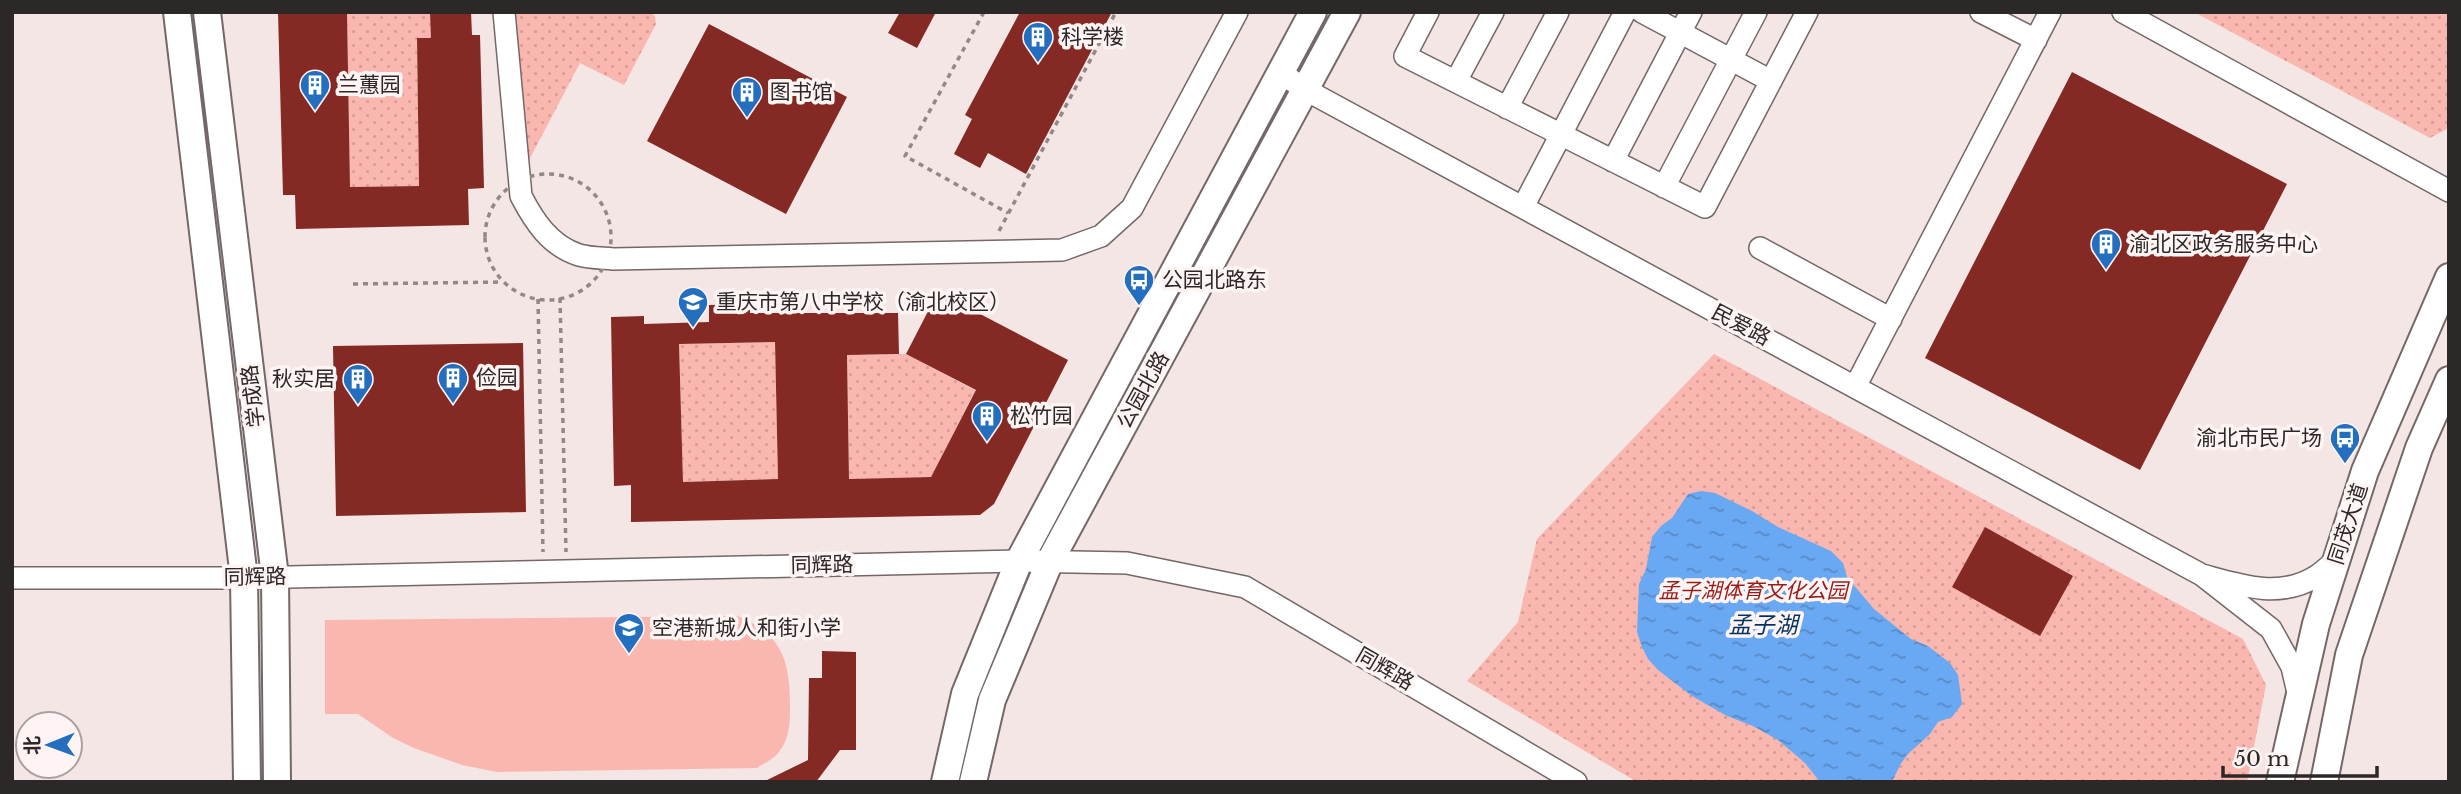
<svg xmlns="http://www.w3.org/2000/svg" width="2461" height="794" viewBox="0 0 2461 794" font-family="'Libre Baskerville','Noto Sans SC',serif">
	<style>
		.green { fill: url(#green-dots) }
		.pitch { fill: #fab7af }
		.water { fill: url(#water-ripples) }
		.building { fill: #852924; fill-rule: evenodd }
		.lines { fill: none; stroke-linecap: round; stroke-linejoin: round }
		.minor-casing { stroke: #736867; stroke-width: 24 }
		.major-casing { stroke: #736867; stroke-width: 30 }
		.path { stroke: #918887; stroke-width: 3.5; stroke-dasharray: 5 5; stroke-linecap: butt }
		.minor { stroke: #fff; stroke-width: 21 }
		.major { stroke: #fff; stroke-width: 26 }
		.labels { text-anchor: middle; stroke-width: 7; stroke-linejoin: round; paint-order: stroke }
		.poi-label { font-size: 21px; fill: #2c2827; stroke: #fef4f3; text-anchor: start }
		.street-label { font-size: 21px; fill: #2c2827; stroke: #fef4f3 }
		.park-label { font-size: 21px; font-style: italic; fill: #961d1c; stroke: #fef4f3 }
		.water-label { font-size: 23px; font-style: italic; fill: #03315f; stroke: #fef4f3 }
	</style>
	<defs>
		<pattern id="green-dots" width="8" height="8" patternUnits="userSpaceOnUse" patternTransform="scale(1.75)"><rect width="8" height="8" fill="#fab7af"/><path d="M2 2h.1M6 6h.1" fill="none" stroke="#d69d97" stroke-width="1.8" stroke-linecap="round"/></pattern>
		<pattern id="water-ripples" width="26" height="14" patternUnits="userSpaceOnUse" patternTransform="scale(1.75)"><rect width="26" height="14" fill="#69a8f2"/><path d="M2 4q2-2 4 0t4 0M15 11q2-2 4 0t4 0" fill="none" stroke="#5789c4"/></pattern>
	</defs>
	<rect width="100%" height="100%" fill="#f3e6e5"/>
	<path class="green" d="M 347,12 L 430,12 L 435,38 L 417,38 L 419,186 L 350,187 Z
		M 514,12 L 650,12 L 655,16 L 656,24 L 624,85 L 580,63 L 527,164 Z
		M 2194,12 L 2449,12 L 2449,128 L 2430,138 Z
		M 775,342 L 778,479 L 683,482 L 679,344 Z
		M 847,349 L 863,355 L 906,354 L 999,403 L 972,397 L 931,477 L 849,479 Z
		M 1714,354 L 2243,639 L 2266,685 L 2247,782 L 1637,782 L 1467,681 L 1518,622 L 1537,539 Z"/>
	<path class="pitch" d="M 737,616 C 782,634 790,660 790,706 C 790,722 790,738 779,752 C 774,759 764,763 757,768 L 497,772 L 462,765 L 414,748 L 393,738 L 358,714 L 325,714 L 325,620 Z"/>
	<path class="water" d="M 1701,491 L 1715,493 L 1752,511 L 1778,527 L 1831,551 L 1843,563 L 1847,577 L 1874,609 L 1911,639 L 1928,646 L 1950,663 L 1958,675 L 1962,704 L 1952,717 L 1938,722 L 1930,734 L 1908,754 L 1900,765 L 1892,782 L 1820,782 L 1805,763 L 1778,740 L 1753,726 L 1727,716 L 1692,696 L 1658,670 L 1648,659 L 1642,647 L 1637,632 L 1639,584 L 1646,569 L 1652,537 L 1661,526 L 1672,518 L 1688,494 Z"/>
	<path class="building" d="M 278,12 L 347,12 L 350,187 L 419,186 L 417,38 L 431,38 L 430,12 L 471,12 L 472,35 L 480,35 L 484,188 L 468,189 L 469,225 L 296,229 L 295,195 L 283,195 Z
		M 900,12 L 936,12 L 917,48 L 888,33 Z
		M 1020,12 L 1112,12 L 1026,174 L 988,153 L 980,168 L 954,154 L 972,119 L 965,115 Z
		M 709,24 L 847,97 L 786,214 L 647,141 Z
		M 2072,72 L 2287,184 L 2140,470 L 1925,358 Z
		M 938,292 L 1068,360 L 994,504 L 980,515 L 631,522 L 631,485 L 614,486 L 611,317 L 644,316 L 644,324 L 709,322 L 709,305 L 750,304 L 750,313 L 898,313 L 899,354 L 847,355 L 849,479 L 931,477 L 976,390 L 906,354 ZM 775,342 L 778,479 L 683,482 L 679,344 Z
		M 523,343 L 526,512 L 336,516 L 333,346 Z
		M 1985,527 L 2073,576 L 2040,636 L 1952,587 Z
		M 822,651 L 856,652 L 856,750 L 840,750 L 816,782 L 763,782 L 808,760 L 809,678 L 822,678 Z"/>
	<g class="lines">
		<g class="minor-casing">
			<path id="minor" d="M 504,12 L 521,196 C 534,221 550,246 579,255 C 589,258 602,258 613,259 L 1062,250 L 1101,236 L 1132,208 L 1237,12
				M 1428,12 L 1405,56 L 1705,207 L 1807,12
				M 1642,12 L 1771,81
				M 1981,12 L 2036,40
				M 2123,12 L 2449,191
				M 1281,73 L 1306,90 L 2202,575
				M 1456,81 L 1493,12
				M 1507,108 L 1558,12
				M 1613,161 L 1691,12
				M 1664,187 L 1756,12
				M 1523,207 L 1625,12
				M 1760,248 L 1891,319
				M 1855,387 L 2050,12
				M 12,578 L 244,578 L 1019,561 L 1127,563 L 1245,587 L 1576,782
				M 2299,697 L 2292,667 L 2271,629 L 2202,575 C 2239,585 2279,599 2315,577 C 2322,573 2329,566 2336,560"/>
		</g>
		<g class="major-casing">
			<path id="major" d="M 177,12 L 244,578 L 247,782
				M 207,12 L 275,577 L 277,782
				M 945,782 L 965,694 L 1019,561 L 1313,12
				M 973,782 L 992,700 L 1050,561 L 1347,12
				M 2280,782 L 2316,624 L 2365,471 L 2449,277
				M 2324,782 L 2349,655 L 2419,448 L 2449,380"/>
		</g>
		<path class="path" d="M 984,12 L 905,156 L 1008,213
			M485 237a63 63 0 1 1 126 0a63 63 0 1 1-126 0Z
			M 999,231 L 1116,12
			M 353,284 L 503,282
			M 560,298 L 566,552
			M 538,299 L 543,552"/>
		<use href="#minor" class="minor"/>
		<use href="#major" class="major"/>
	</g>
	<defs>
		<g id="building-pin" transform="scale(1.575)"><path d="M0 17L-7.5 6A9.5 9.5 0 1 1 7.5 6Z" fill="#236ebe" stroke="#fef4f3"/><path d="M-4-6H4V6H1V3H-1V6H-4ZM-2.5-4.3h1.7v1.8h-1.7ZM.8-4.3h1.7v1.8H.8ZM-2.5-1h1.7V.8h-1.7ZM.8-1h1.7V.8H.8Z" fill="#fff"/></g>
		<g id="bus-pin" transform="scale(1.575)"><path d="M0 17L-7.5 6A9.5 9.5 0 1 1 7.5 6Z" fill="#236ebe" stroke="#fef4f3"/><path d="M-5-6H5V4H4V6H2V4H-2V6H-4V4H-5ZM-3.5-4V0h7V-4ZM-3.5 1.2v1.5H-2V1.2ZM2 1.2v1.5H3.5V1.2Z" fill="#fff"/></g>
		<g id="school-pin" transform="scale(1.575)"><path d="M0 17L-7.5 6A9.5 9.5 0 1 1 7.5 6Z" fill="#236ebe" stroke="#fef4f3"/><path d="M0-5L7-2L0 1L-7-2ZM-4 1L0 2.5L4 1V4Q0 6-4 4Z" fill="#fff"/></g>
	</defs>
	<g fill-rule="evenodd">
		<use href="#building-pin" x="1038" y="37"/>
		<use href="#building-pin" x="315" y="85"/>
		<use href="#building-pin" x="747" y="92"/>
		<use href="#building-pin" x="2106" y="244"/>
		<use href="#bus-pin" x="1139" y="280"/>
		<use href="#school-pin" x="693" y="302"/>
		<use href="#building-pin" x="453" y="378"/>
		<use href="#building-pin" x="358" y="379"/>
		<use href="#building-pin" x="987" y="416"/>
		<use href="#bus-pin" x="2345" y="438"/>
		<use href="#school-pin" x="629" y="628"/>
	</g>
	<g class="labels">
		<g class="poi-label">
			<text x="1061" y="44">科学楼</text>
			<text x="338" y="92">兰蕙园</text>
			<text x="770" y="99">图书馆</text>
			<text x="2129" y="251">渝北区政务服务中心</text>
			<text x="1162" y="287">公园北路东</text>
			<text x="716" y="309">重庆市第八中学校（渝北校区）</text>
			<text x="476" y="385">俭园</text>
			<text x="335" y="386" text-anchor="end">秋实居</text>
			<text x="1010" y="423">松竹园</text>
			<text x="2322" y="445" text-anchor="end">渝北市民广场</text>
			<text x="652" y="635">空港新城人和街小学</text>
		</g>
		<g class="street-label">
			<text transform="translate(1741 325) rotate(28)" y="7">民爱路</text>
			<text transform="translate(1143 390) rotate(-61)" y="7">公园北路</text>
			<text transform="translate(253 396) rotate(-97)" y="7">学成路</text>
			<text transform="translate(2348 524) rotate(-72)" y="7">同茂大道</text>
			<text transform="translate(822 565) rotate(-1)" y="7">同辉路</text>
			<text transform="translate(255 577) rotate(-1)" y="7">同辉路</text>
			<text transform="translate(1385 669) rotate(30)" y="7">同辉路</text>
		</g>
		<g class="park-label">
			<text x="1753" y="598">孟子湖体育文化公园</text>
		</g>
		<g class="water-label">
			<text x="1763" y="633">孟子湖</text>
		</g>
	</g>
	<rect width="2461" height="794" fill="none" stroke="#2c2827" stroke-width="28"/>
	<g transform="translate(49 745) rotate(269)"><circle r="33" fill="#fef4f3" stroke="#aaa2a1" stroke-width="2"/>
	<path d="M0-5L12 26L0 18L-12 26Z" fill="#236ebe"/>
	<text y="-10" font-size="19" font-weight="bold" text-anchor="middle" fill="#2c2827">北</text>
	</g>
	<path d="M2223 766v10h154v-10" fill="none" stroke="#2c2827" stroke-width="3.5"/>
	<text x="2234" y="766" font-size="21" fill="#2c2827" stroke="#fef4f3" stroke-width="5" paint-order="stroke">50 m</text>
</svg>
